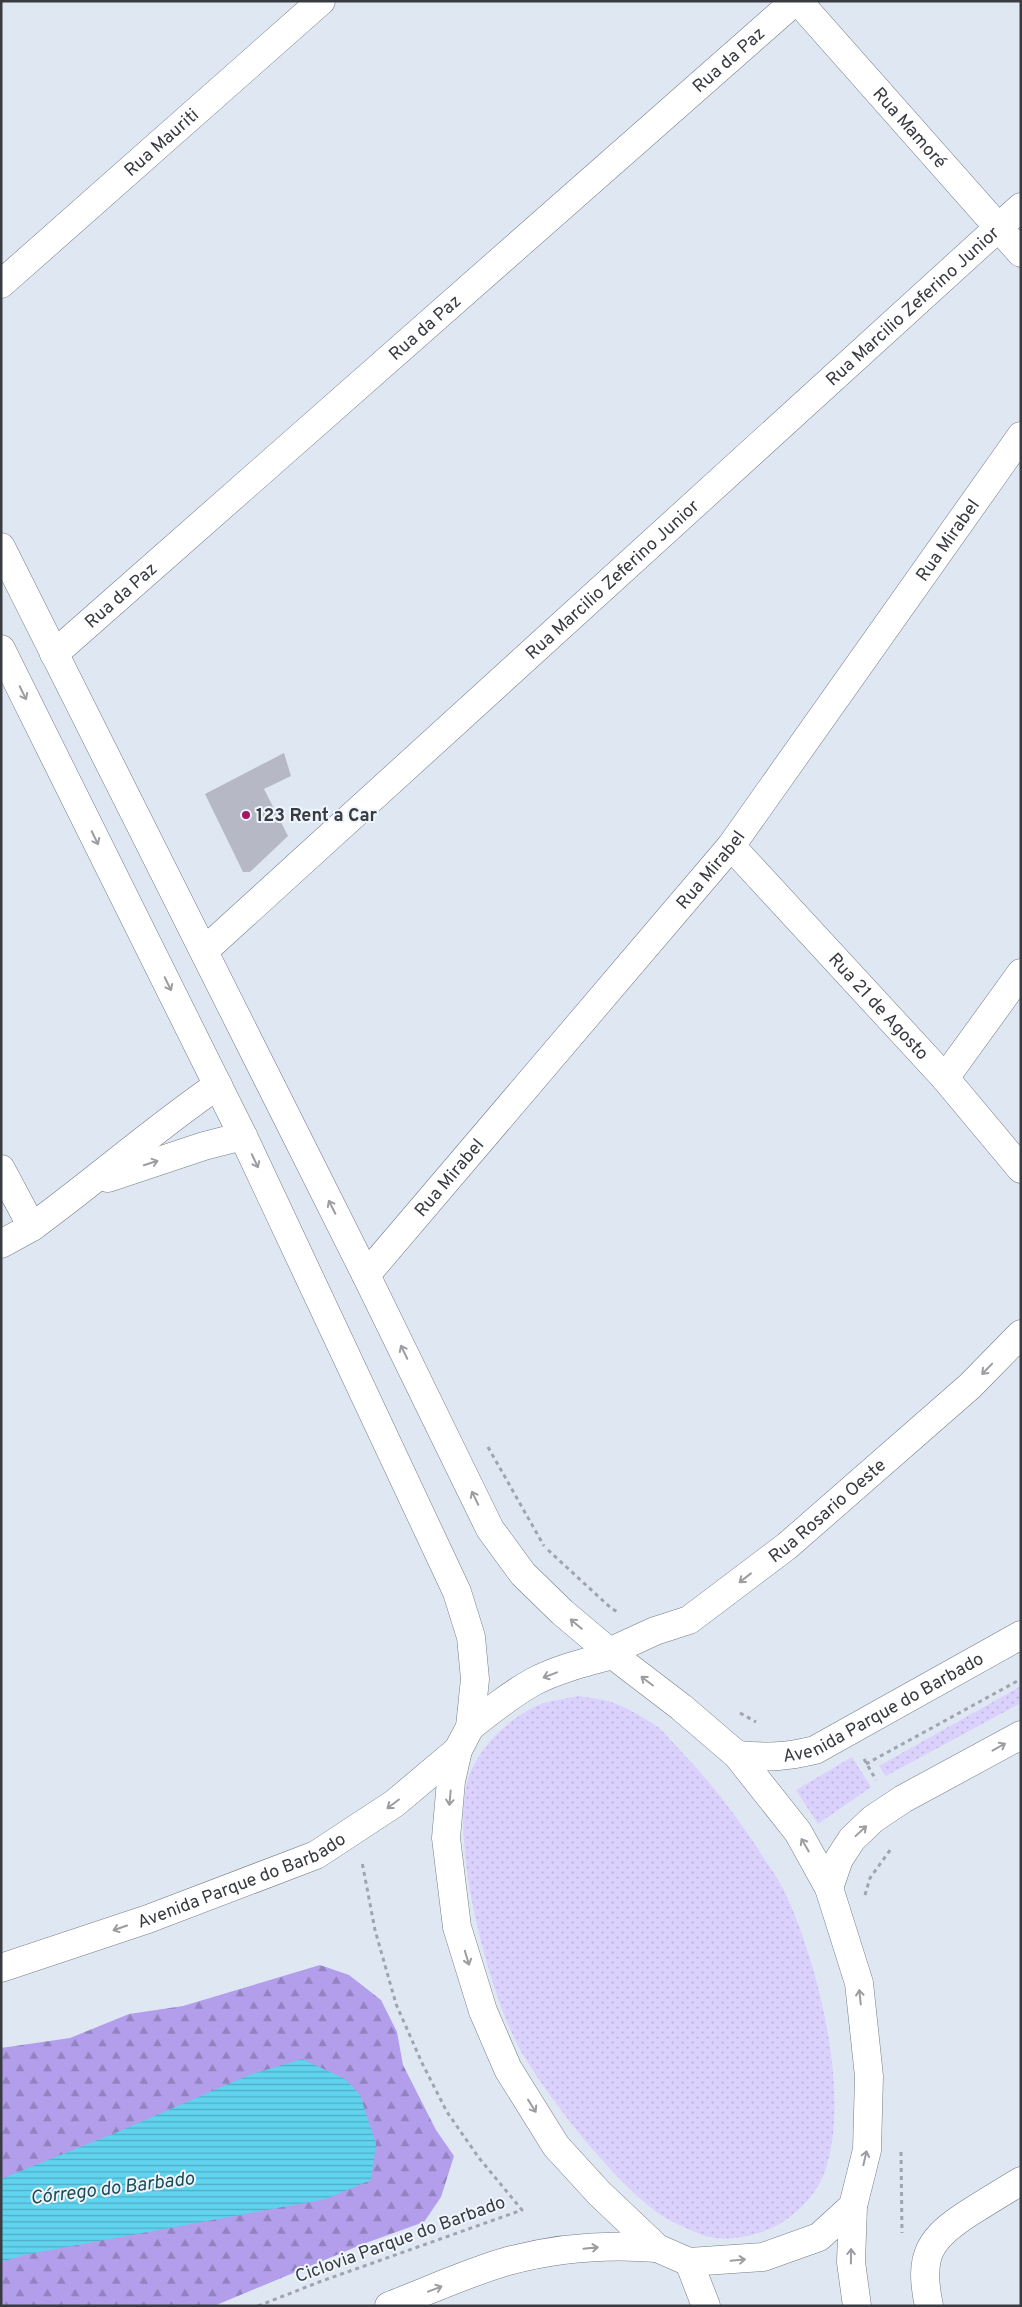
<svg xmlns="http://www.w3.org/2000/svg" width="1022" height="2307" viewBox="0 0 1022 2307" font-family="Overpass,sans-serif">
	<style>
		.grass { fill: url(#grass-dots) }
		.forest { fill: url(#forest-firs) }
		.water { fill: url(#water-rules) }
		.building { fill: #b6b9c5 }
		.lines { fill: none; stroke-linecap: round; stroke-linejoin: round }
		.minor-casing { stroke: #747c86; stroke-width: 29 }
		.major-casing { stroke: #747c86; stroke-width: 29 }
		.path { stroke: #9fa5af; stroke-width: 3; stroke-dasharray: 4 4; stroke-linecap: butt }
		.minor { stroke: #fff; stroke-width: 28 }
		.major { stroke: #fff; stroke-width: 28 }
		.oneway { stroke: #9c9da0 }
		.poi-dot { fill: #a11761; stroke: #eef5fd; stroke-width: 2 }
		.labels { text-anchor: middle; stroke-width: 4; stroke-linejoin: round; paint-order: stroke }
		.street-label { font-size: 18px; fill: #383b40; stroke: #eef5fd }
		.poi-label { font-size: 18px; font-weight: bold; fill: #383b40; stroke: #eef5fd; text-anchor: start }
		.water-label { font-size: 19px; font-style: italic; fill: #1b4d59; stroke: #eef5fd }
	</style>
	<defs>
		<pattern id="grass-dots" width="8" height="8" patternUnits="userSpaceOnUse" patternTransform="scale(1.25)"><rect width="8" height="8" fill="#dbd1fd"/><path d="M2 2h.1M6 6h.1" fill="none" stroke="#bdb4da" stroke-width="1.8" stroke-linecap="round"/></pattern>
		<pattern id="forest-firs" width="22" height="20" patternUnits="userSpaceOnUse" patternTransform="scale(1.25)"><rect width="22" height="20" fill="#b29eeb"/><path d="M5 1l3.5 6h-7zM16 11l3.5 6h-7z" fill="#9282c0"/></pattern>
		<pattern id="water-rules" width="6" height="5" patternUnits="userSpaceOnUse" patternTransform="scale(1.25)"><rect width="6" height="5" fill="#60d3ef"/><path d="M0 2.5h6" fill="none" stroke="#50acc3"/></pattern>
	</defs>
	<rect width="100%" height="100%" fill="#dfe7f3"/>
	<path class="grass" d="M 1021,1686 L 1021,1703 L 886,1776 L 879,1766 Z
		M 579,1696 C 590,1698 604,1699 614,1703 C 628,1708 646,1719 658,1727 C 665,1733 671,1741 678,1748 C 711,1782 740,1820 765,1860 C 773,1872 782,1884 787,1897 C 819,1967 850,2094 826,2168 C 818,2196 789,2223 762,2232 C 742,2238 720,2242 700,2234 C 686,2228 667,2220 655,2211 C 609,2175 552,2103 522,2053 C 489,1995 448,1840 469,1776 C 480,1745 513,1714 544,1703 C 555,1700 567,1698 579,1696 Z
		M 852,1757 L 871,1787 L 818,1824 L 796,1790 Z"/>
	<path class="forest" d="M 320,1965 L 349,1975 L 381,2000 L 397,2032 L 403,2065 L 436,2130 L 454,2156 L 441,2197 L 424,2222 L 363,2244 L 214,2306 L 1,2306 L 1,2048 L 70,2038 L 129,2014 L 183,2006 Z"/>
	<path class="water" d="M 302,2059 L 345,2079 L 360,2095 L 376,2144 L 371,2180 L 326,2199 L 24,2255 L 1,2262 L 1,2179 L 120,2131 L 249,2075 Z"/>
	<path class="building" d="M 284,753 L 291,776 L 264,789 L 288,836 L 250,872 L 243,872 L 205,794 Z"/>
	<g class="lines">
		<g class="minor-casing">
			<g id="minor">
				<path id="s1" d="M 798,1 L 1021,253"/>
				<path id="s2" d="M 1,284 L 321,1"/>
				<path id="s3" d="M 54,654 L 795,1"/>
				<path id="s4" d="M 731,846 L 945,1078 L 1021,1169"/>
				<path id="s5" d="M 204,951 L 1021,207"/>
				<path d="M 945,1078 L 1021,973"/>
				<path d="M 1,1169 L 32,1227 C 95,1181 154,1129 218,1085"/>
				<path d="M 108,1178 L 204,1146 L 243,1136"/>
				<path d="M 1,1244 L 32,1227"/>
				<path id="s6" d="M 366,1275 L 731,846 L 1021,436"/>
				<path id="s7" d="M 613,1655 L 620,1647 L 655,1631 L 689,1620 L 787,1546 L 970,1386 L 1021,1334"/>
				<path d="M 929,2306 C 918,2255 929,2238 972,2211 C 988,2201 1004,2191 1021,2181"/>
			</g>
		</g>
		<g class="major-casing">
			<g id="major">
				<path d="M 1,547 L 366,1275 L 490,1529 L 523,1574 L 562,1612 L 613,1655 L 681,1707 L 737,1755 L 798,1832 L 829,1888 L 859,1983 L 869,2076 L 867,2150 L 853,2206 L 851,2262 L 857,2306"/>
				<path d="M 1,649 L 243,1136 L 457,1592 L 471,1637 L 475,1679 L 470,1727 L 458,1750 L 451,1781 L 446,1838 L 457,1927 L 483,2011 L 508,2069 L 556,2146 L 599,2193 L 657,2248 L 689,2262 L 763,2257 L 819,2237 L 853,2206"/>
				<path d="M 470,1727 C 490,1711 510,1695 533,1682 C 557,1669 587,1662 613,1655"/>
				<path id="s8" d="M 737,1755 C 766,1758 786,1757 815,1750 L 1021,1635"/>
				<path d="M 829,1888 L 839,1859 L 852,1839 L 873,1819 L 903,1799 L 1021,1735"/>
				<path id="s9" d="M 1,1968 L 148,1919 L 316,1855 L 395,1803 L 458,1750"/>
				<path d="M 689,2262 L 706,2306"/>
				<path d="M 389,2306 C 428,2291 469,2272 508,2261 C 556,2248 608,2244 657,2248"/>
			</g>
		</g>
		<path class="path" d="M 488,1447 L 544,1546
			M 548,1550 L 612,1609 L 618,1612
			M 740,1713 L 756,1722
			M 864,1759 L 876,1780
			M 866,1764 L 1021,1679
			M 865,1895 L 870,1878 L 891,1849
			M 901,2152 L 902,2233
			M 258,2306 L 319,2282 L 522,2210 L 479,2158 L 447,2112 L 422,2063 L 396,2004 L 375,1930 L 362,1862"/>
		<use href="#minor" class="minor"/>
		<use href="#major" class="major"/>
	</g>
	<defs><path id="oneway-shaft" d="M-6 0H5M1.5-3L5.5 0L1.5 3" fill="none" stroke-width="1.6" stroke-linecap="round" stroke-linejoin="round" transform="scale(1.25)"/></defs>
	<g class="oneway">
		<use href="#oneway-shaft" transform="translate(23 693) rotate(64)"/>
		<use href="#oneway-shaft" transform="translate(95 838) rotate(64)"/>
		<use href="#oneway-shaft" transform="translate(168 984) rotate(64)"/>
		<use href="#oneway-shaft" transform="translate(255 1161) rotate(65)"/>
		<use href="#oneway-shaft" transform="translate(151 1163) rotate(-18)"/>
		<use href="#oneway-shaft" transform="translate(332 1207) rotate(-117)"/>
		<use href="#oneway-shaft" transform="translate(404 1352) rotate(-116)"/>
		<use href="#oneway-shaft" transform="translate(987 1369) rotate(134)"/>
		<use href="#oneway-shaft" transform="translate(475 1498) rotate(-116)"/>
		<use href="#oneway-shaft" transform="translate(745 1578) rotate(142)"/>
		<use href="#oneway-shaft" transform="translate(576 1624) rotate(-140)"/>
		<use href="#oneway-shaft" transform="translate(550 1675) rotate(159)"/>
		<use href="#oneway-shaft" transform="translate(647 1681) rotate(-143)"/>
		<use href="#oneway-shaft" transform="translate(999 1747) rotate(-29)"/>
		<use href="#oneway-shaft" transform="translate(450 1798) rotate(95)"/>
		<use href="#oneway-shaft" transform="translate(393 1804) rotate(143)"/>
		<use href="#oneway-shaft" transform="translate(861 1831) rotate(-43)"/>
		<use href="#oneway-shaft" transform="translate(805 1845) rotate(-120)"/>
		<use href="#oneway-shaft" transform="translate(120 1928) rotate(161)"/>
		<use href="#oneway-shaft" transform="translate(467 1958) rotate(73)"/>
		<use href="#oneway-shaft" transform="translate(860 1997) rotate(-96)"/>
		<use href="#oneway-shaft" transform="translate(532 2106) rotate(58)"/>
		<use href="#oneway-shaft" transform="translate(865 2158) rotate(-77)"/>
		<use href="#oneway-shaft" transform="translate(591 2248) rotate(-6)"/>
		<use href="#oneway-shaft" transform="translate(851 2256) rotate(-89)"/>
		<use href="#oneway-shaft" transform="translate(738 2260) rotate(-5)"/>
		<use href="#oneway-shaft" transform="translate(435 2289) rotate(-21)"/>
	</g>
	<circle class="poi-dot" cx="246" cy="815" r="5"/>
	<g class="labels">
		<g class="street-label">
			<text dy="6" stroke="none"><textPath href="#s3" startOffset="899">Rua da Paz</textPath></text>
			<text dy="6" stroke="none"><textPath href="#s1" startOffset="169">Rua Mamoré</textPath></text>
			<text dy="6" stroke="none"><textPath href="#s2" startOffset="214">Rua Mauriti</textPath></text>
			<text dy="6" stroke="none"><textPath href="#s5" startOffset="958">Rua Marcilio Zeferino Junior</textPath></text>
			<text dy="6" stroke="none"><textPath href="#s3" startOffset="494">Rua da Paz</textPath></text>
			<text dy="6" stroke="none"><textPath href="#s6" startOffset="938">Rua Mirabel</textPath></text>
			<text dy="6" stroke="none"><textPath href="#s5" startOffset="552">Rua Marcilio Zeferino Junior</textPath></text>
			<text dy="6" stroke="none"><textPath href="#s3" startOffset="89">Rua da Paz</textPath></text>
			<text dy="6" stroke="none"><textPath href="#s6" startOffset="532">Rua Mirabel</textPath></text>
			<text dy="6" stroke="none"><textPath href="#s4" startOffset="218">Rua 21 de Agosto</textPath></text>
			<text dy="6" stroke="none"><textPath href="#s6" startOffset="128">Rua Mirabel</textPath></text>
			<text dy="6" stroke="none"><textPath href="#s7" startOffset="261">Rua Rosario Oeste</textPath></text>
			<text dy="6" stroke="none"><textPath href="#s8" startOffset="158">Avenida Parque do Barbado</textPath></text>
			<text dy="6" stroke="none"><textPath href="#s9" startOffset="256">Avenida Parque do Barbado</textPath></text>
			<text transform="translate(400 2239) rotate(-20)" y="6">Ciclovia Parque do Barbado</text>
		</g>
		<g class="poi-label">
			<text x="256" y="821">123 Rent a Car</text>
		</g>
		<g class="water-label">
			<text transform="translate(112 2187) rotate(-7)" y="7">Córrego do Barbado</text>
		</g>
	</g>
	<rect width="1022" height="2307" fill="none" stroke="#383b40" stroke-width="5"/>
</svg>
